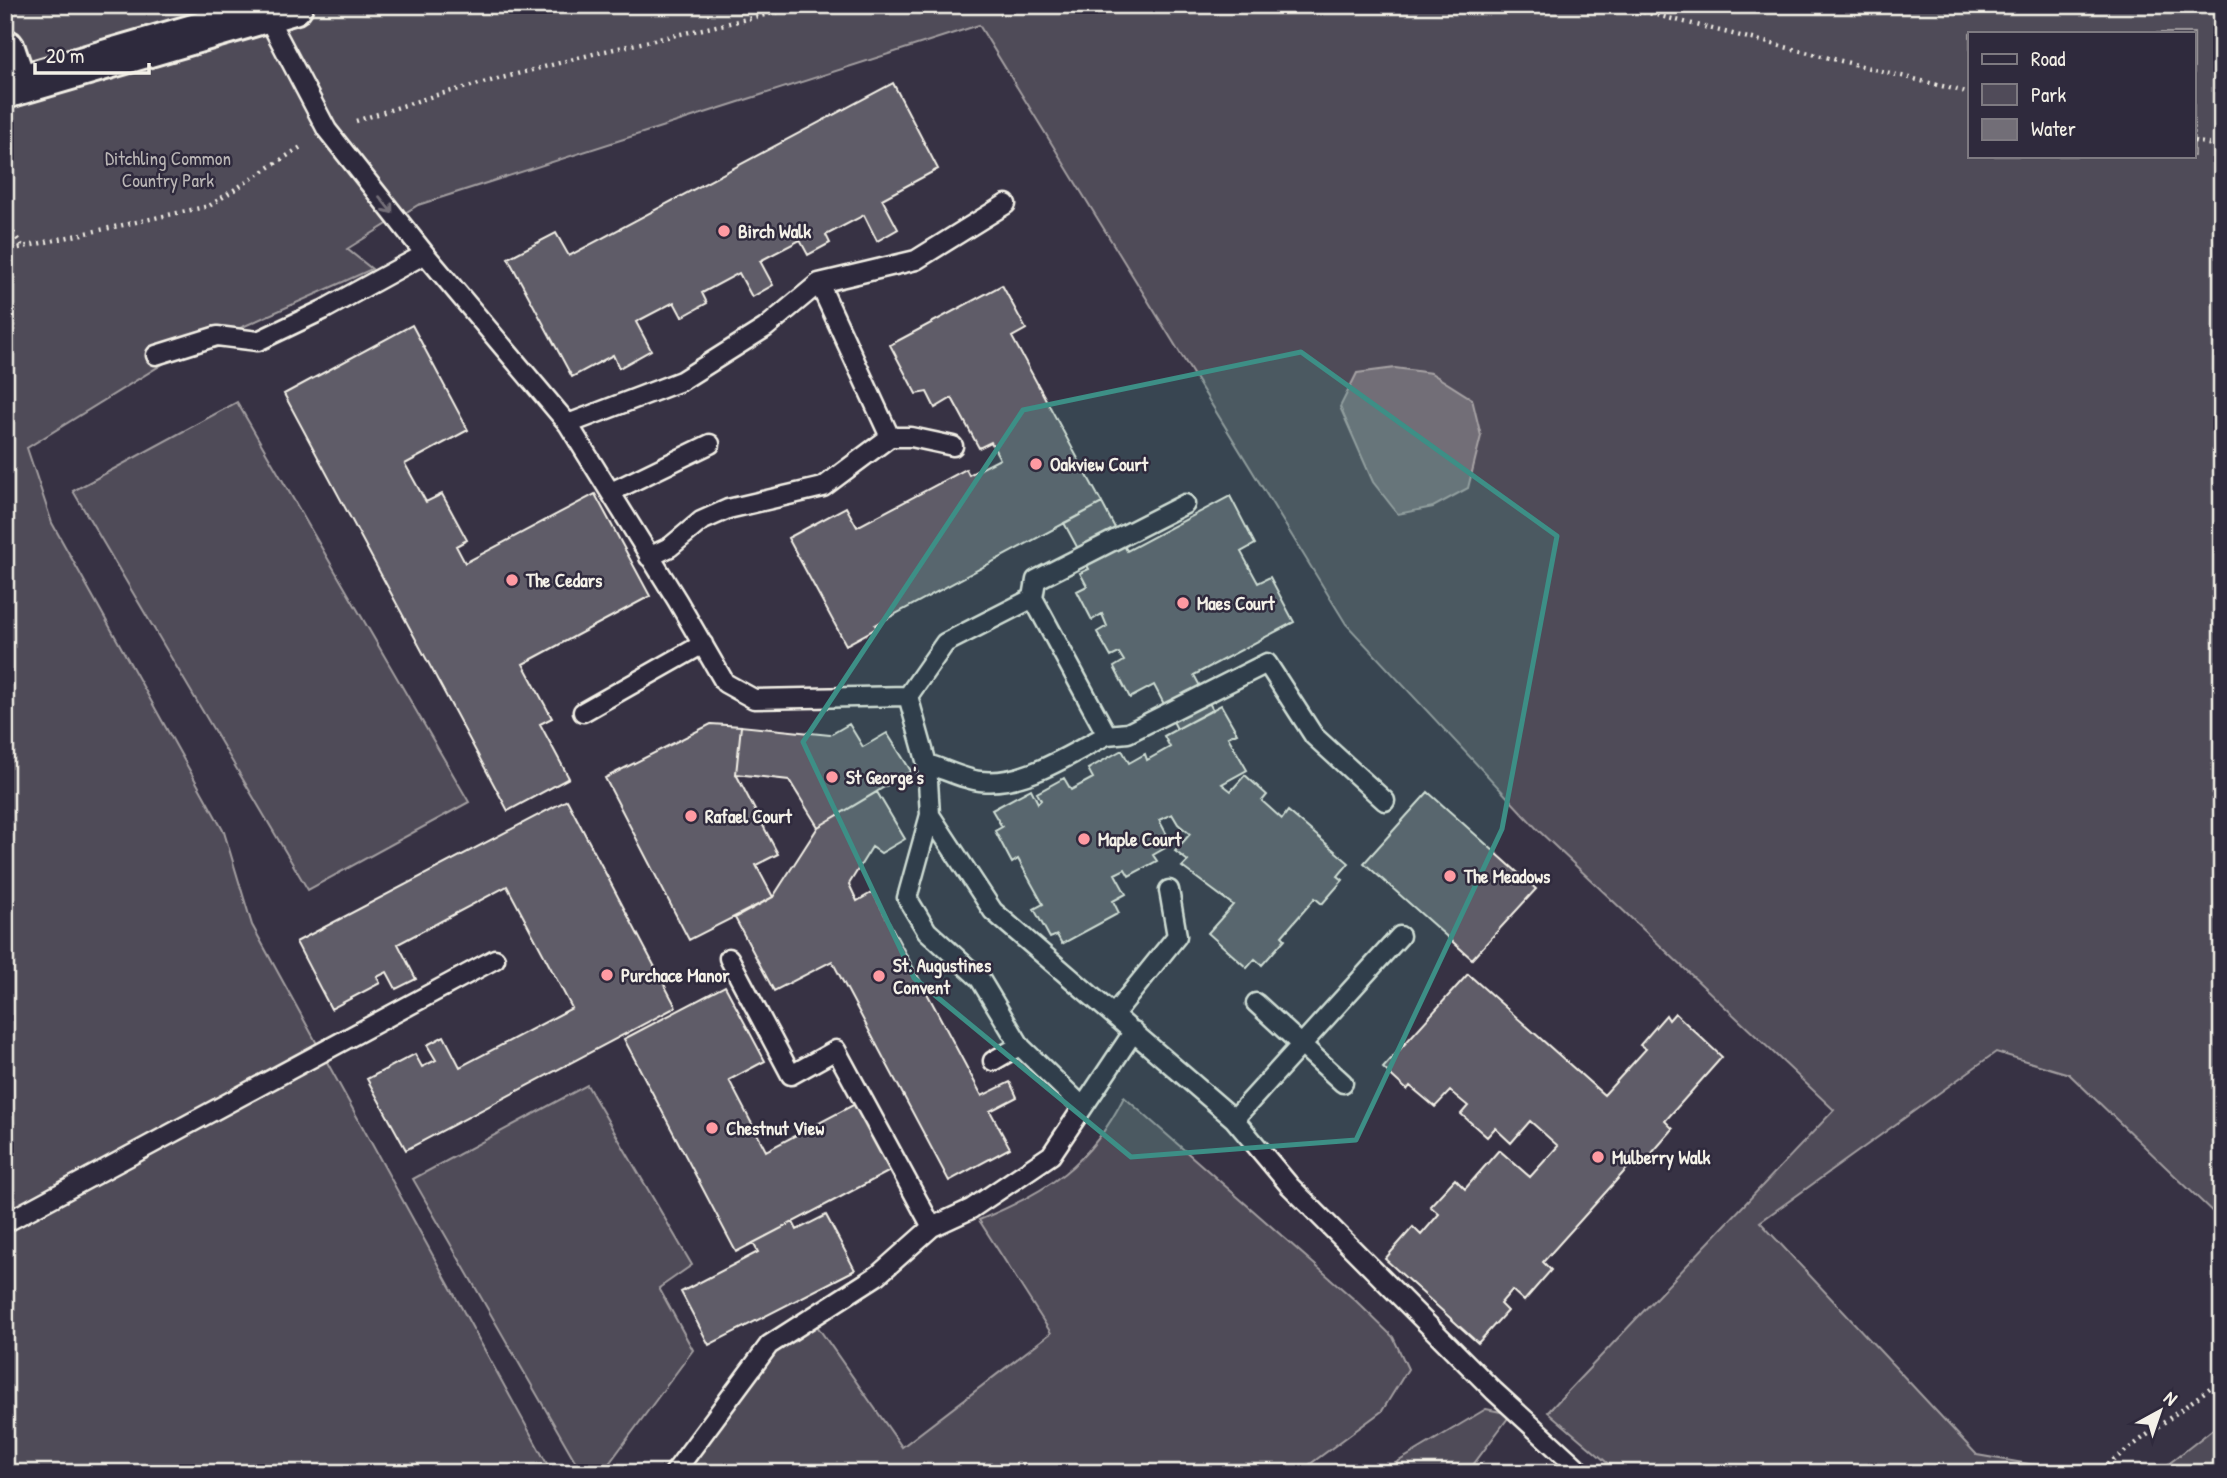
<svg xmlns="http://www.w3.org/2000/svg" width="2227" height="1478" viewBox="0 0 2227 1478" font-family="'Patrick Hand',sans-serif">
	<style>
		.green { fill: #504b59; stroke: #a29ea0; stroke-width: 2; fill-rule: evenodd }
		.water { fill: #726e77; stroke: #a6a2a4; stroke-width: 2 }
		.building { fill: #5f5c67; stroke: #f4f1e8; stroke-width: 2 }
		.lines { fill: none; stroke-linecap: round; stroke-linejoin: round }
		.service-casing { stroke: #f4f1e8; stroke-width: 23 }
		.tertiary-casing { stroke: #f4f1e8; stroke-width: 44 }
		.secondary-casing { stroke: #f4f1e8; stroke-width: 44 }
		.path { stroke: #f4f1e8; stroke-width: 4.5; stroke-dasharray: 2 5; stroke-linecap: butt }
		.service { stroke: #2f2a3d; stroke-width: 18 }
		.tertiary { stroke: #2f2a3d; stroke-width: 38 }
		.secondary { stroke: #2f2a3d; stroke-width: 38 }
		.oneway { stroke: #747079 }
		.marked { fill: #3d8f86; fill-opacity: 0.2; stroke: #3d8f86; stroke-width: 5; stroke-linejoin: round }
		.poi-dot { fill: #ff9aa2; stroke: #2f2a3d; stroke-width: 2.5 }
		.labels { text-anchor: middle; stroke-width: 5; stroke-linejoin: round; paint-order: stroke }
		.park-label { font-size: 19px; fill: #bbb7b6; stroke: #2f2a3d }
		.poi-label { font-size: 19px; font-weight: bold; fill: #f4f1e8; stroke: #2f2a3d; text-anchor: start }
	</style>
	<rect width="100%" height="100%" fill="#373244"/>
	<filter id="ink" filterUnits="userSpaceOnUse"><feTurbulence type="fractalNoise" baseFrequency=".0143" numOctaves="2"/><feDisplacementMap in="SourceGraphic" scale="14" xChannelSelector="R" yChannelSelector="G"/><feConvolveMatrix kernelMatrix="1 2 1 2 8 2 1 2 1" color-interpolation-filters="sRGB"/></filter>
	<g filter="url(#ink)">
		<path class="green" d="M 5,5 L 2222,5 L 2222,1221 L 2069,1074 L 1996,1052 L 1760,1222 L 1977,1455 L 2082,1473 L 1619,1473 L 1548,1412 L 1834,1110 L 1538,830 L 1346,624 L 979,25 L 418,205 L 347,249 L 372,269 L 171,359 L 27,448 L 52,523 L 224,832 L 252,925 L 552,1473 L 5,1473 ZM 1970,33 L 2194,33 L 2194,156 L 1970,156 Z
			M 237,402 L 469,802 L 308,890 L 73,491 Z
			M 587,1085 L 692,1265 L 659,1288 L 693,1350 L 602,1473 L 582,1473 L 413,1179 Z
			M 1124,1097 L 1356,1301 L 1393,1337 L 1408,1369 L 1382,1411 L 1298,1473 L 674,1473 L 769,1345 L 810,1316 L 902,1447 L 1051,1333 L 979,1220 C 1047,1192 1090,1165 1124,1097 Z
			M 1486,1409 L 1511,1414 L 1467,1473 L 1379,1473 Z
			M 2222,1422 L 2222,1473 L 2157,1473 Z"/>
		<path class="water" d="M 1395,368 L 1431,373 L 1472,399 L 1481,436 L 1468,488 L 1433,507 L 1398,514 L 1373,482 L 1340,407 L 1357,373 Z"/>
		<path class="building" d="M 893,83 L 938,169 L 882,199 L 898,229 L 877,241 L 864,215 L 826,235 L 830,243 L 808,255 L 800,240 L 760,261 L 773,285 L 752,297 L 739,273 L 702,293 L 707,303 L 682,317 L 674,302 L 636,322 L 651,350 L 619,368 L 613,355 L 572,377 L 508,258 L 556,233 L 569,256 Z
			M 1002,285 L 1026,329 L 1012,337 L 1102,503 L 875,625 L 877,628 L 846,645 L 788,538 L 846,507 L 857,527 L 966,469 L 969,475 L 1000,459 L 991,442 L 979,448 L 952,398 L 935,408 L 927,392 L 916,394 L 890,345 Z
			M 412,325 L 468,430 L 405,464 L 426,502 L 442,494 L 467,540 L 456,546 L 465,563 L 595,494 L 650,596 L 523,664 L 552,718 L 540,724 L 569,778 L 508,811 L 284,394 Z
			M 1230,496 L 1255,544 L 1241,552 L 1258,583 L 1270,577 L 1294,622 L 1194,675 L 1213,710 L 1177,729 L 1154,685 L 1130,698 L 1114,667 L 1124,661 L 1119,653 L 1111,657 L 1097,632 L 1107,626 L 1102,614 L 1092,620 L 1077,591 L 1087,586 L 1080,573 L 1089,569 L 1064,523 L 1102,503 L 1127,551 Z
			M 1221,705 L 1237,733 L 1228,737 L 1247,770 L 1222,784 L 1231,791 L 1245,775 L 1267,795 L 1262,801 L 1282,819 L 1288,811 L 1349,863 L 1338,876 L 1343,880 L 1322,904 L 1315,898 L 1282,936 L 1285,939 L 1262,965 L 1255,959 L 1247,968 L 1208,933 L 1233,905 L 1182,867 L 1188,861 L 1175,851 L 1190,834 L 1178,824 L 1172,814 L 1159,820 L 1172,844 L 1153,855 L 1157,861 L 1129,876 L 1125,869 L 1115,874 L 1126,894 L 1113,901 L 1119,913 L 1062,944 L 1057,935 L 1050,938 L 1034,909 L 1043,904 L 1018,859 L 1012,863 L 995,831 L 1002,827 L 992,810 L 1031,789 L 1038,803 L 1041,800 L 1037,793 L 1064,778 L 1071,790 L 1093,778 L 1088,769 L 1122,750 L 1129,763 L 1145,754 L 1147,760 L 1170,747 L 1164,736 Z
			M 711,724 L 741,726 L 736,774 L 778,854 L 756,865 L 773,897 L 689,940 L 605,778 Z
			M 849,724 L 863,747 L 887,733 L 911,771 L 818,827 L 789,780 L 736,774 L 741,726 L 830,735 Z
			M 877,792 L 905,839 L 881,853 L 872,847 L 849,884 L 857,901 L 873,892 L 982,1096 L 1010,1082 L 1017,1097 L 990,1111 L 1010,1148 L 949,1181 L 832,961 L 774,991 L 735,918 L 773,897 L 818,827 Z
			M 1428,792 L 1536,889 L 1472,959 L 1364,863 Z
			M 567,800 L 676,1007 L 406,1150 L 367,1079 L 415,1054 L 422,1067 L 436,1060 L 427,1045 L 444,1036 L 460,1067 L 572,1008 L 507,886 L 398,944 L 416,979 L 396,989 L 387,972 L 377,977 L 380,983 L 331,1009 L 296,942 Z
			M 1468,974 L 1604,1095 L 1646,1049 L 1640,1045 L 1666,1015 L 1669,1020 L 1675,1013 L 1722,1057 L 1665,1121 L 1673,1129 L 1638,1169 L 1632,1163 L 1543,1262 L 1551,1270 L 1524,1301 L 1512,1290 L 1500,1304 L 1507,1311 L 1478,1343 L 1385,1259 L 1413,1227 L 1421,1235 L 1439,1214 L 1430,1206 L 1455,1179 L 1465,1189 L 1499,1150 L 1530,1177 L 1558,1146 L 1530,1121 L 1511,1143 L 1495,1128 L 1487,1137 L 1461,1114 L 1468,1106 L 1450,1091 L 1435,1107 L 1410,1086 L 1407,1090 L 1383,1068 Z
			M 725,986 L 765,1061 L 729,1080 L 766,1151 L 855,1104 L 890,1171 L 736,1252 L 624,1039 Z
			M 826,1215 L 855,1270 L 709,1345 L 681,1292 L 758,1252 L 753,1243 L 793,1222 L 797,1230 Z"/>
		<g class="lines">
			<g class="service-casing">
				<path id="service" d="M 265,12 L 327,130 L 425,254 L 568,424 L 677,600 L 725,683 L 754,699 L 908,696 L 945,643 L 1033,598 L 1107,735 C 1068,755 1025,786 980,781 C 963,779 944,769 927,764
					M 819,283 L 890,437 L 911,437 L 953,446
					M 156,355 L 217,336 L 258,341 L 323,310 L 425,254
					M 568,424 L 681,381 L 765,328 L 819,283 L 916,260 L 1006,204
					M 611,492 L 710,444
					M 649,557 L 670,547 L 701,521 L 728,509 L 823,487 L 890,437
					M 1033,598 L 1036,580 L 1185,504
					M 908,696 L 927,764 L 930,815 L 993,911 L 1234,1119 L 1290,1186 L 1494,1391 L 1583,1473
					M 583,712 L 703,644
					M 1107,735 L 1128,733 L 1267,663 L 1314,736 L 1385,801
					M 930,815 L 907,898 L 927,931 L 980,979 L 1021,1047 L 1082,1106
					M 729,958 L 791,1075 L 836,1050 L 932,1227
					M 1256,1003 L 1343,1083
					M 1114,1014 L 1177,936 L 1169,890
					M 993,1061 L 1019,1046
					M 1234,1119 L 1400,936
					M 5,1223 L 495,959
					M 674,1473 L 769,1345 L 878,1275 L 932,1227 L 971,1209 L 1051,1155 L 1134,1031"/>
			</g>
			<g class="tertiary-casing">
				<path id="tertiary" d="M 5,49 L 17,84"/>
			</g>
			<g class="secondary-casing">
				<path id="secondary" d="M 5,89 L 293,5"/>
			</g>
			<path class="path" d="M 1616,5 L 1970,93
				M 356,121 L 433,96 L 601,52 L 809,5
				M 2194,141 L 2222,147
				M 5,221 L 23,247
				M 5,251 L 209,206 L 304,145
				M 2096,1473 L 2222,1379"/>
			<use href="#service" class="service"/>
			<use href="#tertiary" class="tertiary"/>
			<use href="#secondary" class="secondary"/>
		</g>
		<defs><path id="oneway-shaft" d="M-6 0H5M1.5-3L5.5 0L1.5 3" fill="none" stroke-width="1.6" stroke-linecap="round" stroke-linejoin="round" transform="scale(1.75)"/></defs>
		<use class="oneway" href="#oneway-shaft" transform="translate(386 205) rotate(52)"/>
	</g>
	<path class="marked" d="M 1301,352 L 1557,536 L 1502,829 L 1356,1140 L 1131,1157 L 914,978 L 803,742 L 1023,410 Z"/>
	<g class="poi-dot">
		<circle cx="724" cy="231" r="7"/>
		<circle cx="1036" cy="464" r="7"/>
		<circle cx="512" cy="580" r="7"/>
		<circle cx="1183" cy="603" r="7"/>
		<circle cx="832" cy="777" r="7"/>
		<circle cx="691" cy="816" r="7"/>
		<circle cx="1084" cy="839" r="7"/>
		<circle cx="1450" cy="876" r="7"/>
		<circle cx="607" cy="975" r="7"/>
		<circle cx="879" cy="976" r="7"/>
		<circle cx="712" cy="1128" r="7"/>
		<circle cx="1598" cy="1157" r="7"/>
	</g>
	<g class="labels">
		<g class="park-label">
			<text x="168" y="165">Ditchling Common<tspan x="168" dy="22">Country Park</tspan></text>
		</g>
		<g class="poi-label">
			<text x="738" y="238">Birch Walk</text>
			<text x="1050" y="471">Oakview Court</text>
			<text x="526" y="587">The Cedars</text>
			<text x="1197" y="610">Maes Court</text>
			<text x="846" y="784">St George's</text>
			<text x="705" y="823">Rafael Court</text>
			<text x="1098" y="846">Maple Court</text>
			<text x="1464" y="883">The Meadows</text>
			<text x="893" y="972">St. Augustines<tspan x="893" dy="22">Convent</tspan></text>
			<text x="621" y="982">Purchace Manor</text>
			<text x="726" y="1135">Chestnut View</text>
			<text x="1612" y="1164">Mulberry Walk</text>
		</g>
	</g>
	<rect width="2227" height="1478" fill="none" stroke="#2f2a3d" stroke-width="28"/>
	<rect x="14" y="14" width="2199" height="1450" fill="none" stroke="#f4f1e8" stroke-width="2.5" filter="url(#ink)"/>
	<rect x="1968" y="32" width="228" height="126" fill="#2f2a3d" stroke="#7e7a81" stroke-width="2"/>
	<rect x="1982" y="54" width="35" height="10" fill="#2f2a3d" stroke="#7e7a81" stroke-width="2"/>
	<text x="2031" y="66" font-size="21" fill="#f4f1e8">Road</text>
	<rect x="1982" y="84" width="35" height="21" fill="#504b59" stroke="#7e7a81" stroke-width="2"/>
	<text x="2031" y="102" font-size="21" fill="#f4f1e8">Park</text>
	<rect x="1982" y="119" width="35" height="21" fill="#726e77" stroke="#7e7a81" stroke-width="2"/>
	<text x="2031" y="136" font-size="21" fill="#f4f1e8">Water</text>
	<g transform="translate(2160 1411) rotate(40)" stroke="#2f2a3d" stroke-width="5" paint-order="stroke">
	<path d="M0-5L12 26L0 18L-12 26Z" fill="#f4f1e8"/>
	<text y="-10" font-size="19" font-weight="bold" text-anchor="middle" fill="#f4f1e8">N</text>
	</g>
	<path d="M35 63v10h114v-10" fill="none" stroke="#f4f1e8" stroke-width="3.5"/>
	<text x="46" y="63" font-size="21" fill="#f4f1e8" stroke="#2f2a3d" stroke-width="5" paint-order="stroke">20 m</text>
</svg>
